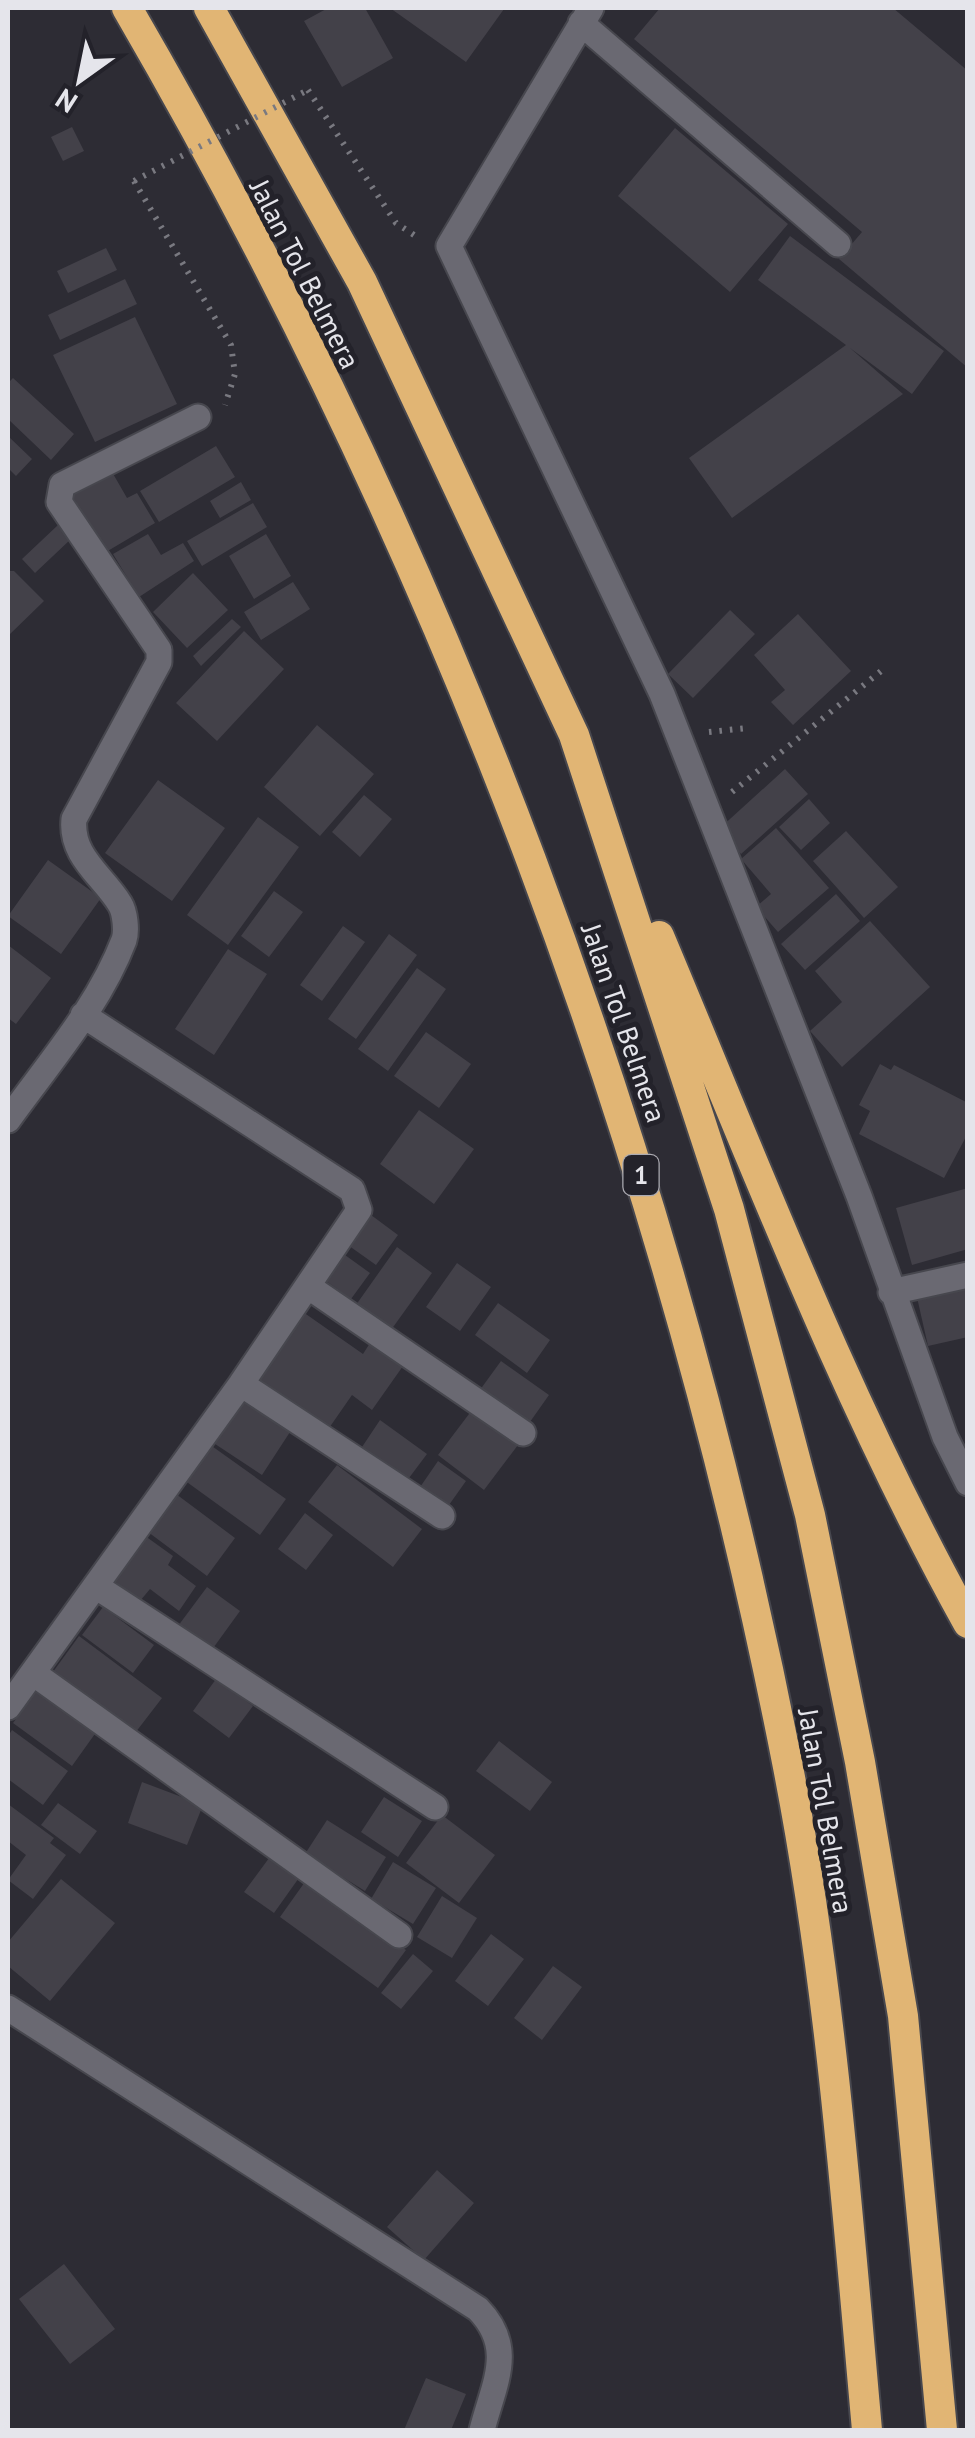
<svg xmlns="http://www.w3.org/2000/svg" width="975" height="2438" viewBox="0 0 975 2438" font-family="'PT Sans',sans-serif">
	<style>
		.building { fill: #434149 }
		.lines { fill: none; stroke-linecap: round; stroke-linejoin: round }
		.minor-casing { stroke: #47474e; stroke-width: 29 }
		.highway-casing { stroke: #47474e; stroke-width: 34 }
		.path { stroke: #797980; stroke-width: 6; stroke-dasharray: 2.5 8; stroke-linecap: butt }
		.minor { stroke: #6a6972; stroke-width: 25 }
		.highway { stroke: #e1b574; stroke-width: 30 }
		.path-bridge { stroke: #797980; stroke-width: 6; stroke-dasharray: 2.5 8; stroke-linecap: butt }
		.labels { text-anchor: middle; stroke-width: 10; stroke-linejoin: round; paint-order: stroke }
		.shield { fill: #23222a; stroke: #abaab1; stroke-width: 2.5 }
		.shield-label { font-size: 25px; font-weight: bold; fill: #e5e5eb }
		.street-label { font-size: 28px; fill: #e5e5eb; stroke: #23222a }
	</style>
	<rect width="100%" height="100%" fill="#2d2c34"/>
	<path class="building" d="M 328,8 L 365,8 L 393,58 L 342,87 L 304,21 Z
		M 390,8 L 502,8 L 504,9 L 466,62 Z
		M 660,8 L 893,8 L 968,71 L 968,368 L 839,259 L 862,232 L 634,39 Z
		M 72,127 L 84,151 L 63,161 L 51,137 Z
		M 675,128 L 788,224 L 730,292 L 618,196 Z
		M 790,236 L 944,351 L 912,394 L 850,348 L 903,394 L 732,518 L 689,458 L 846,345 L 758,280 Z
		M 106,248 L 117,270 L 68,293 L 57,271 Z
		M 125,279 L 137,304 L 60,340 L 48,315 Z
		M 135,317 L 177,404 L 95,442 L 53,355 Z
		M 13,378 L 74,434 L 51,460 L 8,419 L 8,383 Z
		M 8,436 L 32,459 L 16,476 L 8,468 Z
		M 216,446 L 235,477 L 159,522 L 140,491 Z
		M 108,465 L 127,498 L 137,493 L 155,523 L 106,552 L 68,489 Z
		M 241,482 L 251,500 L 220,518 L 210,501 Z
		M 253,503 L 267,527 L 202,566 L 187,541 Z
		M 58,525 L 71,539 L 35,573 L 22,559 Z
		M 148,534 L 161,555 L 183,543 L 194,561 L 139,597 L 113,554 Z
		M 266,534 L 291,576 L 254,599 L 229,556 Z
		M 8,571 L 14,571 L 44,601 L 8,636 Z
		M 193,573 L 228,610 L 187,648 L 153,612 Z
		M 293,582 L 310,609 L 261,640 L 244,612 Z
		M 730,610 L 755,634 L 693,698 L 668,674 Z
		M 798,614 L 851,671 L 793,725 L 771,702 L 785,690 L 754,655 Z
		M 232,619 L 241,627 L 201,666 L 193,656 Z
		M 244,631 L 284,669 L 217,741 L 176,703 Z
		M 317,725 L 374,774 L 320,836 L 264,787 Z
		M 785,769 L 808,794 L 741,854 L 719,829 Z
		M 158,780 L 225,828 L 172,901 L 105,853 Z
		M 364,795 L 392,819 L 360,857 L 332,832 Z
		M 809,799 L 830,823 L 801,850 L 779,827 Z
		M 258,817 L 299,847 L 228,945 L 187,915 Z
		M 776,828 L 829,888 L 778,932 L 756,907 L 771,894 L 741,859 Z
		M 846,831 L 898,887 L 864,918 L 813,861 Z
		M 48,860 L 101,898 L 61,954 L 8,916 Z
		M 274,891 L 303,912 L 269,957 L 241,936 Z
		M 836,894 L 860,921 L 805,970 L 781,944 Z
		M 870,921 L 930,987 L 842,1067 L 810,1031 L 842,1002 L 815,971 Z
		M 343,926 L 365,942 L 322,1001 L 300,985 Z
		M 389,934 L 417,955 L 356,1039 L 328,1019 Z
		M 8,945 L 51,978 L 16,1024 L 8,1018 Z
		M 228,949 L 267,974 L 214,1055 L 175,1029 Z
		M 417,968 L 446,989 L 388,1071 L 358,1049 Z
		M 426,1032 L 471,1064 L 439,1108 L 394,1076 Z
		M 880,1064 L 891,1070 L 894,1065 L 968,1103 L 968,1133 L 944,1178 L 859,1134 L 870,1111 L 859,1105 Z
		M 419,1110 L 474,1149 L 434,1204 L 380,1164 Z
		M 968,1188 L 968,1249 L 912,1265 L 896,1208 Z
		M 367,1212 L 398,1235 L 376,1265 L 345,1243 Z
		M 397,1247 L 432,1273 L 386,1337 L 351,1312 Z
		M 345,1255 L 370,1273 L 351,1299 L 326,1281 Z
		M 457,1263 L 491,1287 L 460,1331 L 426,1307 Z
		M 968,1282 L 968,1337 L 928,1346 L 916,1293 Z
		M 498,1303 L 550,1340 L 527,1373 L 475,1335 Z
		M 303,1312 L 363,1354 L 370,1343 L 403,1366 L 372,1410 L 352,1395 L 327,1431 L 255,1380 Z
		M 501,1361 L 549,1395 L 525,1429 L 477,1394 Z
		M 237,1398 L 290,1432 L 262,1475 L 209,1440 Z
		M 472,1410 L 518,1445 L 484,1490 L 438,1455 Z
		M 380,1420 L 427,1454 L 403,1486 L 358,1453 Z
		M 209,1444 L 286,1499 L 260,1535 L 184,1480 Z
		M 438,1461 L 466,1481 L 444,1512 L 416,1493 Z
		M 337,1465 L 422,1529 L 393,1567 L 308,1502 Z
		M 172,1491 L 235,1538 L 207,1576 L 144,1529 Z
		M 305,1513 L 333,1535 L 306,1570 L 278,1549 Z
		M 141,1533 L 173,1556 L 168,1565 L 196,1586 L 179,1611 L 150,1589 L 140,1601 L 109,1577 Z
		M 207,1587 L 240,1611 L 211,1651 L 178,1626 Z
		M 103,1607 L 154,1645 L 133,1673 L 82,1635 Z
		M 79,1636 L 162,1698 L 132,1737 L 50,1676 Z
		M 216,1679 L 253,1706 L 229,1738 L 193,1711 Z
		M 39,1688 L 97,1731 L 72,1766 L 13,1723 Z
		M 12,1730 L 68,1771 L 43,1805 L 8,1779 L 8,1736 Z
		M 499,1741 L 552,1782 L 530,1811 L 476,1771 Z
		M 142,1782 L 203,1805 L 187,1845 L 128,1823 Z
		M 384,1797 L 422,1821 L 398,1857 L 361,1832 Z
		M 58,1803 L 97,1831 L 80,1854 L 41,1825 Z
		M 8,1804 L 54,1838 L 50,1843 L 66,1855 L 33,1899 L 8,1880 L 26,1855 L 8,1841 Z
		M 442,1815 L 495,1855 L 459,1903 L 406,1863 Z
		M 327,1820 L 386,1857 L 365,1891 L 305,1854 Z
		M 272,1854 L 301,1875 L 274,1913 L 244,1892 Z
		M 393,1862 L 436,1888 L 413,1924 L 371,1899 Z
		M 61,1879 L 115,1923 L 50,2001 L 8,1966 L 8,1942 Z
		M 307,1879 L 406,1950 L 378,1988 L 280,1917 Z
		M 442,1896 L 477,1918 L 452,1958 L 417,1937 Z
		M 491,1934 L 524,1959 L 488,2006 L 455,1981 Z
		M 413,1954 L 433,1971 L 401,2009 L 381,1993 Z
		M 553,1966 L 582,1987 L 542,2040 L 514,2018 Z
		M 437,2170 L 474,2203 L 424,2260 L 387,2227 Z
		M 64,2264 L 115,2329 L 70,2364 L 19,2299 Z
		M 426,2378 L 466,2394 L 451,2430 L 404,2430 Z"/>
	<g class="lines">
		<g class="minor-casing">
			<path id="minor" d="M 591,8 L 449,246 L 662,694 L 859,1196 L 945,1437 L 968,1483
				M 581,23 L 838,244
				M 8,1120 C 48,1064 99,1006 124,940 C 127,931 125,912 120,904 C 102,875 70,856 74,819 L 159,662 L 159,650 L 59,502 L 62,485 L 198,417
				M 309,1287 L 523,1433
				M 891,1292 L 968,1275
				M 241,1384 L 442,1516
				M 97,1587 L 435,1807
				M 33,1673 L 399,1935
				M 8,1707 L 241,1384 L 359,1210 L 352,1190 L 83,1015
				M 8,2008 L 478,2309 C 516,2348 494,2383 482,2430"/>
		</g>
		<g class="highway-casing">
			<path id="highway" d="M 127,8 C 444,554 667,1147 788,1767 C 831,1987 847,2208 867,2430
				M 209,8 L 362,282 L 574,735 L 729,1209 L 810,1515 L 860,1762 L 903,2016 L 942,2430
				M 659,936 C 756,1167 846,1403 968,1623"/>
		</g>
		<path class="path" d="M 308,90 L 396,223 L 420,239
			M 134,181 L 231,345 L 235,374 L 225,405
			M 709,732 L 747,728
			M 732,792 L 886,667"/>
		<use href="#minor" class="minor"/>
		<use href="#highway" class="highway"/>
		<path class="path-bridge" d="M 134,181 L 308,90"/>
	</g>
	<g class="labels">
		<rect class="shield" x="623.5" y="1155" width="35" height="40" rx="8"/>
		<g class="shield-label">
			<text x="641" y="1184">1</text>
		</g>
		<g class="street-label">
			<text transform="translate(305 274) rotate(63)" y="10">Jalan Tol Belmera</text>
			<text transform="translate(624 1023) rotate(71)" y="10">Jalan Tol Belmera</text>
			<text transform="translate(826 1811) rotate(80)" y="10">Jalan Tol Belmera</text>
		</g>
	</g>
	<rect width="975" height="2438" fill="none" stroke="#e5e5eb" stroke-width="20"/>
	<g transform="translate(80 80) rotate(213)" stroke="#23222a" stroke-width="8" paint-order="stroke">
	<path d="M0-8L18 38L0 25L-18 38Z" fill="#e5e5eb"/>
	<text y="-15" font-size="28" font-weight="bold" text-anchor="middle" fill="#e5e5eb">N</text>
	</g>
</svg>
